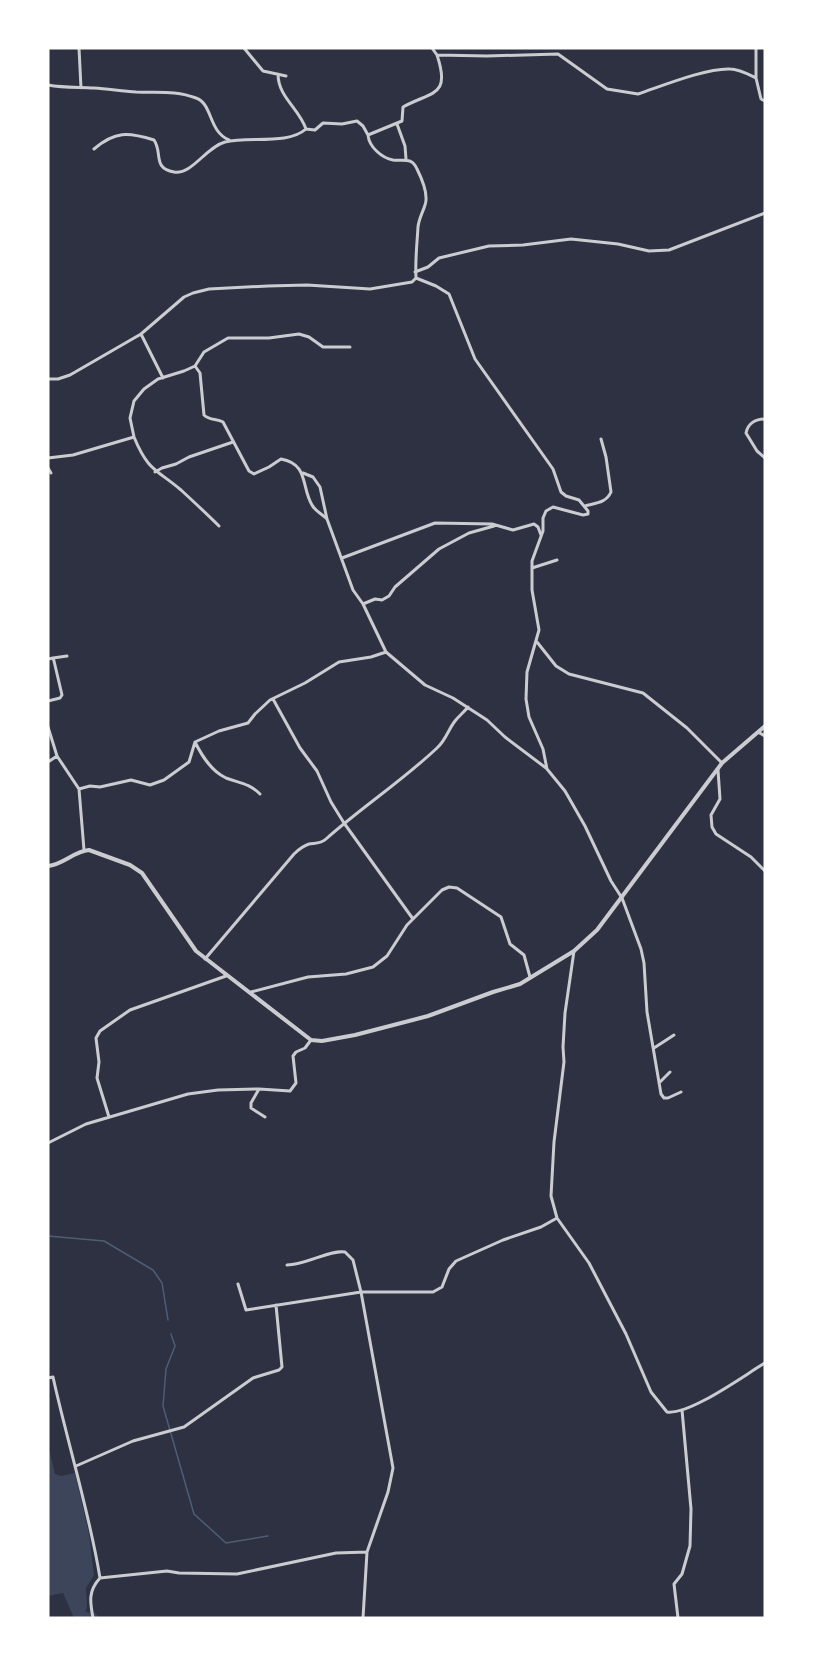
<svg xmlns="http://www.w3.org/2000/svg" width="813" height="1666" viewBox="0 0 813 1666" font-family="'Alegreya Sans',sans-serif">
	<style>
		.green { fill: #3c4559 }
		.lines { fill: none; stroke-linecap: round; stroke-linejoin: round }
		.stream { stroke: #4f5d75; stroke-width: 1.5 }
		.minor { stroke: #caccd0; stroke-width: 3 }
		.tertiary { stroke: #caccd0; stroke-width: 4 }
	</style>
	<rect width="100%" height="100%" fill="#2d3142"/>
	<path class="green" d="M 48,1445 L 55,1474 L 61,1476 L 75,1473 L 89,1534 L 94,1575 L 86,1588 L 87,1607 L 85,1612 L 95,1613 L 100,1618 L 74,1618 L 63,1593 L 48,1596 Z"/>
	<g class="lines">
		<path class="stream" d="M 48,1236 L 104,1241 L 153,1270 L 162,1283 L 168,1320
			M 171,1334 L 175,1346 L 166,1369 L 163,1406 L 194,1514 L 226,1543 L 268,1536"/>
		<path class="minor" d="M 79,48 L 81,88
			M 244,48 L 263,71 L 286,76
			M 432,48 L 437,55 L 487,56 L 558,54 L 607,89 L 638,94 C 662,86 706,68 730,69 C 739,69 748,74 756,78
			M 756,48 L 756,78 L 761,99 L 765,101
			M 278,74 C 278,97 299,108 306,129 L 315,130 L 323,123 L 342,124 L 357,121 L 363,126 L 368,135 L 402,121 L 403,107 C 432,91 451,97 437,55
			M 48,85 C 64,88 79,87 94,88 C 108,89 122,91 136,92 C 157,93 176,90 196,98 C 213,104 208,131 229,140
			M 397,124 L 405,146 L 406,159
			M 94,149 C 115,131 128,132 154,140 C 163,153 152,168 174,172 C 192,175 206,147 225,142 C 249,136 288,145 306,129
			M 415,272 L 428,267 L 439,258 L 489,246 L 523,245 L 571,239 L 618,244 L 649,251 L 669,250 L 765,213
			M 416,278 L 436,286 L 449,294 L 475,359 L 553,469 L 561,492 L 566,496 L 579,500 L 588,511 L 588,514 L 583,515 L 553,507 L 546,511 L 543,518 L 543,531 L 532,561 L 532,590 L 539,630 L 527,672 L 526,699 L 529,717 L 543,749 L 547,769 L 565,791 L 585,826 L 611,881 L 622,898 L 641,949 L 644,963 L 647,1012 L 661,1094 L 664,1098 L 668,1098 L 681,1092
			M 141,334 L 163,378
			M 195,366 L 200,373 L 204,415 C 210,421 217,418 223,422 L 249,471 L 254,474 L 269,467 L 281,459 C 309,464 301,487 312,505 C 315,511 322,514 327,519
			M 48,379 L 58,379 L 70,375 L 141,334 L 184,297 L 193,293 L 209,289 L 268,286 L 307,285 L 370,289 L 412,282 L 416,278 C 415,261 417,244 418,227 C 419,218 423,212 425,205 C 429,194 422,179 417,169 C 412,157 404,161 393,160 C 382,158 369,147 368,135
			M 765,419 C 756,419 748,423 746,433 L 757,451 L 765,458
			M 134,437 L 130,418 L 134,401 L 144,389 L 158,379 L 184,371 L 195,366 L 204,352 L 228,338 L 269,338 L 299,334 L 309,337 L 323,347 L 350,347
			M 48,458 L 73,455 L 134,437 C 148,471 156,469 181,490 C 194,502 207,514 219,526
			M 48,468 L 51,473
			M 155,472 L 162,468 L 176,464 L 189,457 L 233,442
			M 303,473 L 313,477 L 320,487 L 327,519 L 353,590 L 363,604 L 386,652
			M 585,506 C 596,503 606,503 611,492 L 606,457 L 601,439
			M 342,558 L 435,523 L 492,524 L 513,530 L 534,524 L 538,527 L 541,535
			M 532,568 L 557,560
			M 363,604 L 375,599 L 382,600 L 389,596 L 395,587 L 439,549 L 469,533 L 494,526
			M 537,642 L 556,666 L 569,674 L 643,693 L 687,728 L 722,763
			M 53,658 L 67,656
			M 48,659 L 53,658 L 54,661 L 62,695 L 60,698 L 48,701
			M 273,699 L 300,748 L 317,771 L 331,802 L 344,823 L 413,919
			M 48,727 L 57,756
			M 758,732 L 765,736
			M 195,742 C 202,756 211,771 226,778 C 239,783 249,783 260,794
			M 48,762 L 57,756 L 79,789 L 90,786 L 100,787 L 131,780 L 150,785 L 164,780 L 189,762 L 195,742 L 219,731 L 248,723 L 255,714 L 270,700 L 305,683 L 339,662 L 371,657 L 386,652 L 425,685 L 453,698 L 487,720 L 505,737 L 546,768
			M 718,770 L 720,799 L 711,815 L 712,827 L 716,834 L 751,857 L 765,871
			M 79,789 L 84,850
			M 574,951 L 565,1013 L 563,1047 L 564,1062 L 554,1142 L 551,1196 L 557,1218 L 589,1263 L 626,1334 L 651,1392 L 667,1412 C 690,1415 743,1376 765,1363
			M 205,959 L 294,854 C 298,850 303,846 309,844 C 315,843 321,844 326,839 C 362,807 402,781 437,748 C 446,740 448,730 455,721 C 459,716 464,712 468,707
			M 251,992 L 308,977 L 346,974 L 373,967 L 387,956 L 407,925 L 442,890 L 449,887 L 457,888 L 501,917 L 510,944 L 524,955 L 530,977
			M 654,1048 L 674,1035
			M 659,1083 L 670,1072
			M 259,1089 L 251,1103 L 251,1108 L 265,1117
			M 109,1117 L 97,1078 L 99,1062 L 96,1038 L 100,1031 L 130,1010 L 226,976
			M 48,1143 L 86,1124 L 188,1094 L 218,1090 L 259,1089 L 290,1091 L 296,1083 L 293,1056 L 296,1052 L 305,1048 L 311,1040
			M 287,1265 C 305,1265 332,1249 345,1252 L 353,1260 L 361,1292 L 393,1468 L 388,1492 L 367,1552 L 363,1618
			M 238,1284 L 246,1310 L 361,1292 L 433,1292 L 442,1287 L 449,1269 L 456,1261 L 503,1240 L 541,1227 L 557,1218
			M 48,1378 L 53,1377 C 68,1445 89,1510 100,1578
			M 76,1466 L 133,1441 L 184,1427 L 253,1378 L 279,1370 L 282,1367 L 276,1305
			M 93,1618 C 90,1602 88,1591 100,1578 L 167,1571 L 179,1573 L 237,1574 L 336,1553 L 367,1552
			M 678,1618 L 674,1584 L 682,1574 L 690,1546 L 691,1509 L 682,1410"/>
		<path class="tertiary" d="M 48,866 C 63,865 74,851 89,850 L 130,865 L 142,873 L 196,951 L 311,1040 L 322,1041 L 355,1035 L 428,1016 L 493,992 L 520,984 L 574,951 L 597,930 L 722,763 L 765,726"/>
	</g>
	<rect width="813" height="1666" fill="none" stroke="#ffffff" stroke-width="99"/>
</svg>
